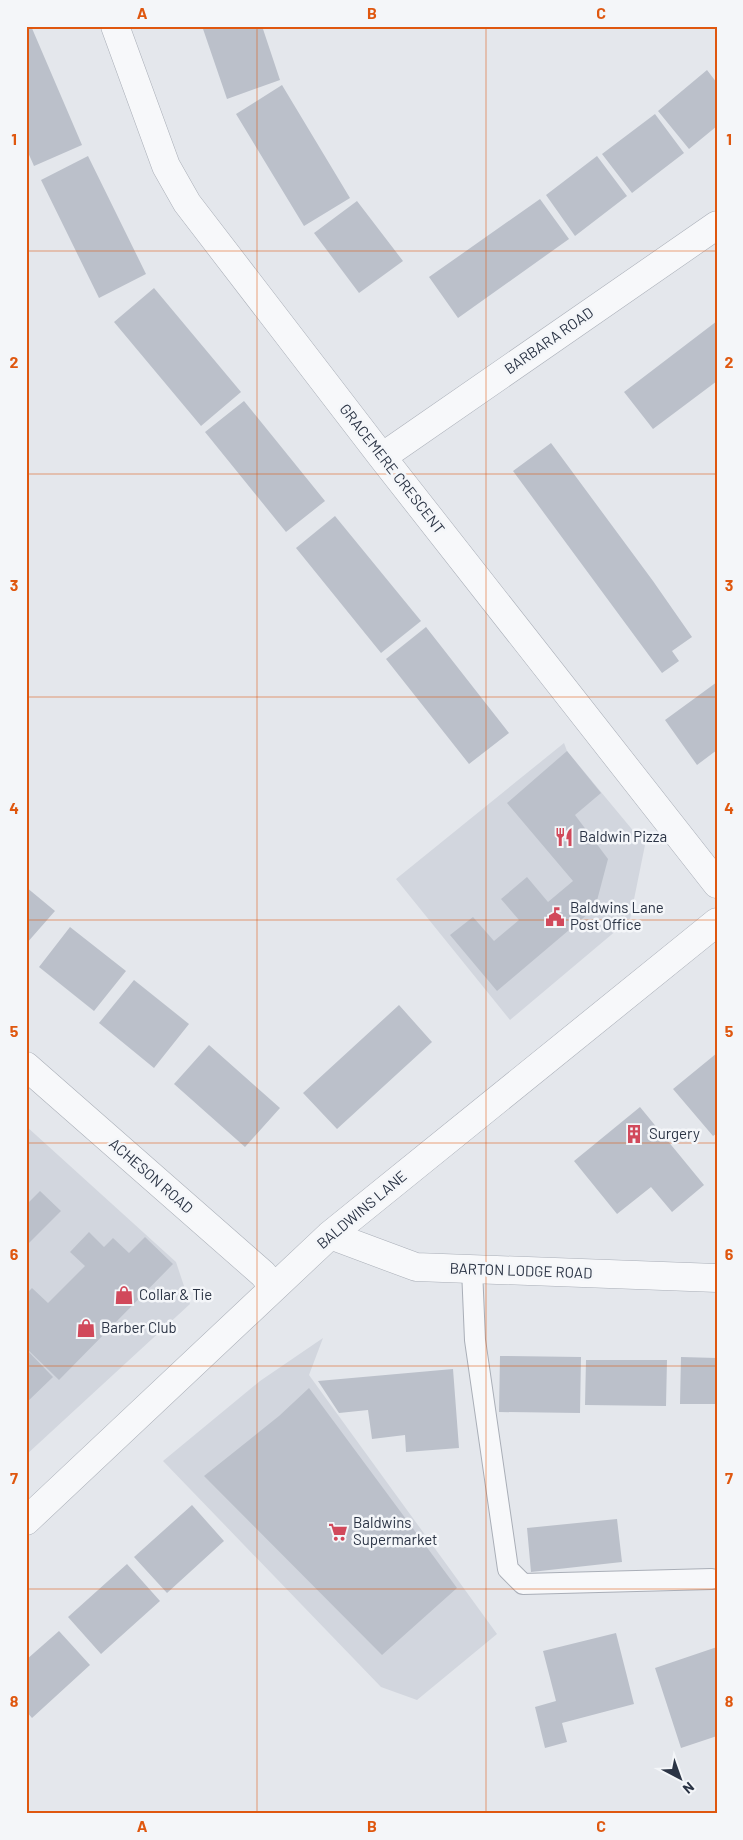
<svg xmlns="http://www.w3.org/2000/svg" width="743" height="1840" viewBox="0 0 743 1840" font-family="Barlow,sans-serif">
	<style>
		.built { fill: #d2d6de }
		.building { fill: #bbc0ca }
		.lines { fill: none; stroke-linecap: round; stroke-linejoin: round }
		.lane-casing { stroke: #a9aeb7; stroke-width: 22 }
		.street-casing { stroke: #a9aeb7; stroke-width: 29 }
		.lane { stroke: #f7f8fa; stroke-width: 20 }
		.street { stroke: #f7f8fa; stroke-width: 28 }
		.grid { fill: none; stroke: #df570f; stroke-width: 1; stroke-opacity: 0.55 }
		.labels { text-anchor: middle; stroke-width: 5; stroke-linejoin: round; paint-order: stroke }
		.street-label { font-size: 15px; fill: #2b3445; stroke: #f4f6f9 }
		.poi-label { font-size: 15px; fill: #2b3445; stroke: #f4f6f9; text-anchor: start }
		.neatline { fill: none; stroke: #df570f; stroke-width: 2 }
		.grid-label { font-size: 16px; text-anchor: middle; font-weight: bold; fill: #df570f }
	</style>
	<rect width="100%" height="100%" fill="#e4e7ec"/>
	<path class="built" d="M 564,743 L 567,751 L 645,845 L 630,919 L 510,1020 L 396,879 Z
		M 26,1126 L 176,1262 L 190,1304 L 26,1455 Z
		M 323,1338 L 309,1375 L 497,1634 L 417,1700 L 381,1687 L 163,1461 L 260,1381 Z"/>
	<path class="building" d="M 26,26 L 31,26 L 82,145 L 34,166 L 26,148 Z
		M 202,26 L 262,26 L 280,80 L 227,99 Z
		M 707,70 L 717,83 L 717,126 L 689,149 L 658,111 Z
		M 282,85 L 350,198 L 304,226 L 236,114 Z
		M 655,114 L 684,153 L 632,193 L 602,154 Z
		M 88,156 L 146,274 L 99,298 L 41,180 Z
		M 597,156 L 627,196 L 575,236 L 546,195 Z
		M 540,199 L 569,239 L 458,318 L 429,277 Z
		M 357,201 L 403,261 L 359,293 L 314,233 Z
		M 154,288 L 241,392 L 201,426 L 114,322 Z
		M 717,321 L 717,381 L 653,429 L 624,392 Z
		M 244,401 L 325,501 L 286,532 L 205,432 Z
		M 551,443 L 653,581 L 692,637 L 672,651 L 679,661 L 662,673 L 513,471 Z
		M 335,516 L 421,621 L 381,653 L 296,548 Z
		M 426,627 L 509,733 L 469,764 L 386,659 Z
		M 717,682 L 717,750 L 697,765 L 665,720 Z
		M 567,751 L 601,793 L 575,815 L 608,859 L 595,908 L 497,991 L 450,935 L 473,917 L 494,941 L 519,920 L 501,899 L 527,877 L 548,902 L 573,881 L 507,803 Z
		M 26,887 L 55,911 L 26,944 Z
		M 70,927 L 126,971 L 94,1011 L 39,967 Z
		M 134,980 L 189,1024 L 154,1068 L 99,1023 Z
		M 399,1005 L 432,1042 L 337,1129 L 303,1093 Z
		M 209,1045 L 280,1108 L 245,1147 L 174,1084 Z
		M 717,1053 L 717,1133 L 713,1136 L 673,1089 Z
		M 640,1107 L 704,1185 L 672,1212 L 651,1187 L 617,1214 L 574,1161 Z
		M 40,1191 L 61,1211 L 26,1246 L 26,1205 Z
		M 89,1232 L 104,1247 L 113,1238 L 129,1253 L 145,1237 L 173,1264 L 59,1380 L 26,1348 L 26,1294 L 32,1288 L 48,1303 L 85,1266 L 70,1252 Z
		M 26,1349 L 53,1377 L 26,1403 Z
		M 500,1356 L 581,1357 L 580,1413 L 499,1412 Z
		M 681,1357 L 717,1358 L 717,1404 L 680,1404 Z
		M 586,1360 L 667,1360 L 666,1406 L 585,1405 Z
		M 453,1369 L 459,1448 L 406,1452 L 405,1435 L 372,1439 L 368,1410 L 339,1413 L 318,1381 Z
		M 309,1388 L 457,1588 L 382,1655 L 204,1476 L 279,1416 Z
		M 192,1505 L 224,1541 L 167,1593 L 134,1557 Z
		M 617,1519 L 622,1562 L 531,1572 L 527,1528 Z
		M 127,1564 L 160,1601 L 101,1654 L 68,1617 Z
		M 59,1631 L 90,1665 L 32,1718 L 26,1711 L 26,1660 Z
		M 616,1633 L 634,1704 L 562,1723 L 567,1742 L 545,1748 L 535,1707 L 556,1701 L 543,1651 Z
		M 717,1647 L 717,1736 L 681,1748 L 655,1668 Z"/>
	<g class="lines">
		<g class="lane-casing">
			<path id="lane" d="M 472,1269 L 475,1340 L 508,1569 L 523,1584 L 712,1579"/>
		</g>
		<g class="street-casing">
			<path id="street" d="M 115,26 L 166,166 L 187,203 L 382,457 L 717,884
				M 382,457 L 717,225
				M 26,1066 L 263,1274 L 274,1287
				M 330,1235 L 416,1267 L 717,1278
				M 26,1521 L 330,1235 L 717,922"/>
		</g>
		<use href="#lane" class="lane"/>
		<use href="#street" class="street"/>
	</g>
	<path class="grid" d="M 257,26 L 257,1814M 486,26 L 486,1814M 26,251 L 717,251M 26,474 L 717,474M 26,697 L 717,697M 26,920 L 717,920M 26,1143 L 717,1143M 26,1366 L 717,1366M 26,1589 L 717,1589"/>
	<defs>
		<g id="restaurant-bare" transform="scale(1.5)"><path d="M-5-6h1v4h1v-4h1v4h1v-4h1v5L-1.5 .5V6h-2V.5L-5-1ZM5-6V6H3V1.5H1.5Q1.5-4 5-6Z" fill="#d1495b" stroke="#f4f6f9" stroke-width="2.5" paint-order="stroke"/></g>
		<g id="civic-bare" transform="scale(1.5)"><path d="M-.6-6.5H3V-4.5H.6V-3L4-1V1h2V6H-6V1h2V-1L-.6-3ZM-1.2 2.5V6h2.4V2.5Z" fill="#d1495b" stroke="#f4f6f9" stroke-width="2.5" paint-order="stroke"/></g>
		<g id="building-bare" transform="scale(1.5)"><path d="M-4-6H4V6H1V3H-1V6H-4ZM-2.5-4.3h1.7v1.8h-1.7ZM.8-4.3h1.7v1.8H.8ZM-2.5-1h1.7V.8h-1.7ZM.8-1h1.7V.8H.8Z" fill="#d1495b" stroke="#f4f6f9" stroke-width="2.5" paint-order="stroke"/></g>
		<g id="shop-bare" transform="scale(1.5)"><path d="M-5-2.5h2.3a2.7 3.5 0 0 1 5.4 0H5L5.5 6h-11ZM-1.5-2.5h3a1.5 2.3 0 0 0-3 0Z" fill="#d1495b" stroke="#f4f6f9" stroke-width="2.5" paint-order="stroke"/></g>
		<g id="supermarket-bare" transform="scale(1.5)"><path d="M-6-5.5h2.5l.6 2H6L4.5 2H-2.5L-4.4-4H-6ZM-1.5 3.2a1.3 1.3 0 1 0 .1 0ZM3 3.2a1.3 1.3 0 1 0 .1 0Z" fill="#d1495b" stroke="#f4f6f9" stroke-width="2.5" paint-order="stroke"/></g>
	</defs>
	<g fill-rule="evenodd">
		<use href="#restaurant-bare" x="564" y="837"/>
		<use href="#civic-bare" x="555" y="917"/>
		<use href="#building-bare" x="634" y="1134"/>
		<use href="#shop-bare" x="124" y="1295"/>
		<use href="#shop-bare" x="86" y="1328"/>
		<use href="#supermarket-bare" x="338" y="1532"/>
	</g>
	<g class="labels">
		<g class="street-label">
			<text transform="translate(549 341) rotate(-35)" y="5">BARBARA ROAD</text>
			<text transform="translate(392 469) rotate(52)" y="5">GRACEMERE CRESCENT</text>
			<text transform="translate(151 1176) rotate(41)" y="5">ACHESON ROAD</text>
			<text transform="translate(362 1210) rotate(-40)" y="5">BALDWINS LANE</text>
			<text transform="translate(521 1271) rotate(2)" y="5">BARTON LODGE ROAD</text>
		</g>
		<g class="poi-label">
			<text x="579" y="842">Baldwin Pizza</text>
			<text x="570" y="913">Baldwins Lane<tspan x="570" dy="17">Post Office</tspan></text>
			<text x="649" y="1139">Surgery</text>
			<text x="139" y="1300">Collar &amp; Tie</text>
			<text x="101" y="1333">Barber Club</text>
			<text x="353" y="1528">Baldwins<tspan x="353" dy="17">Supermarket</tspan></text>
		</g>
	</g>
	<rect width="743" height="1840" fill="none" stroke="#f4f6f9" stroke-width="55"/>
	<g transform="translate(680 1778) rotate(139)" stroke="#f4f6f9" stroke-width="4" paint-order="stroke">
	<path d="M0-4L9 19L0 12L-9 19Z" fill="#2b3445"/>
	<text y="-8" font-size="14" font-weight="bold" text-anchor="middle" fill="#2b3445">N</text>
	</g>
	<rect x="28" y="28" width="688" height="1784" class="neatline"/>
	<g class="grid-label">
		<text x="142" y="19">A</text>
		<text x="372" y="19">B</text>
		<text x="601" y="19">C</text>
		<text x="14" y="145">1</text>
		<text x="729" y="145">1</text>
		<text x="14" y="368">2</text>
		<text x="729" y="368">2</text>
		<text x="14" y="591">3</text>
		<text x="729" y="591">3</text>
		<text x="14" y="814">4</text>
		<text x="729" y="814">4</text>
		<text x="14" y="1037">5</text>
		<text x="729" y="1037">5</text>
		<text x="14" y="1260">6</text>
		<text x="729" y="1260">6</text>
		<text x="14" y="1484">7</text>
		<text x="729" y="1484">7</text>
		<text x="14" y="1707">8</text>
		<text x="729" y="1707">8</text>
		<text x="142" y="1832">A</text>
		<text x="372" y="1832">B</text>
		<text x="601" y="1832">C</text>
	</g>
</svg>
